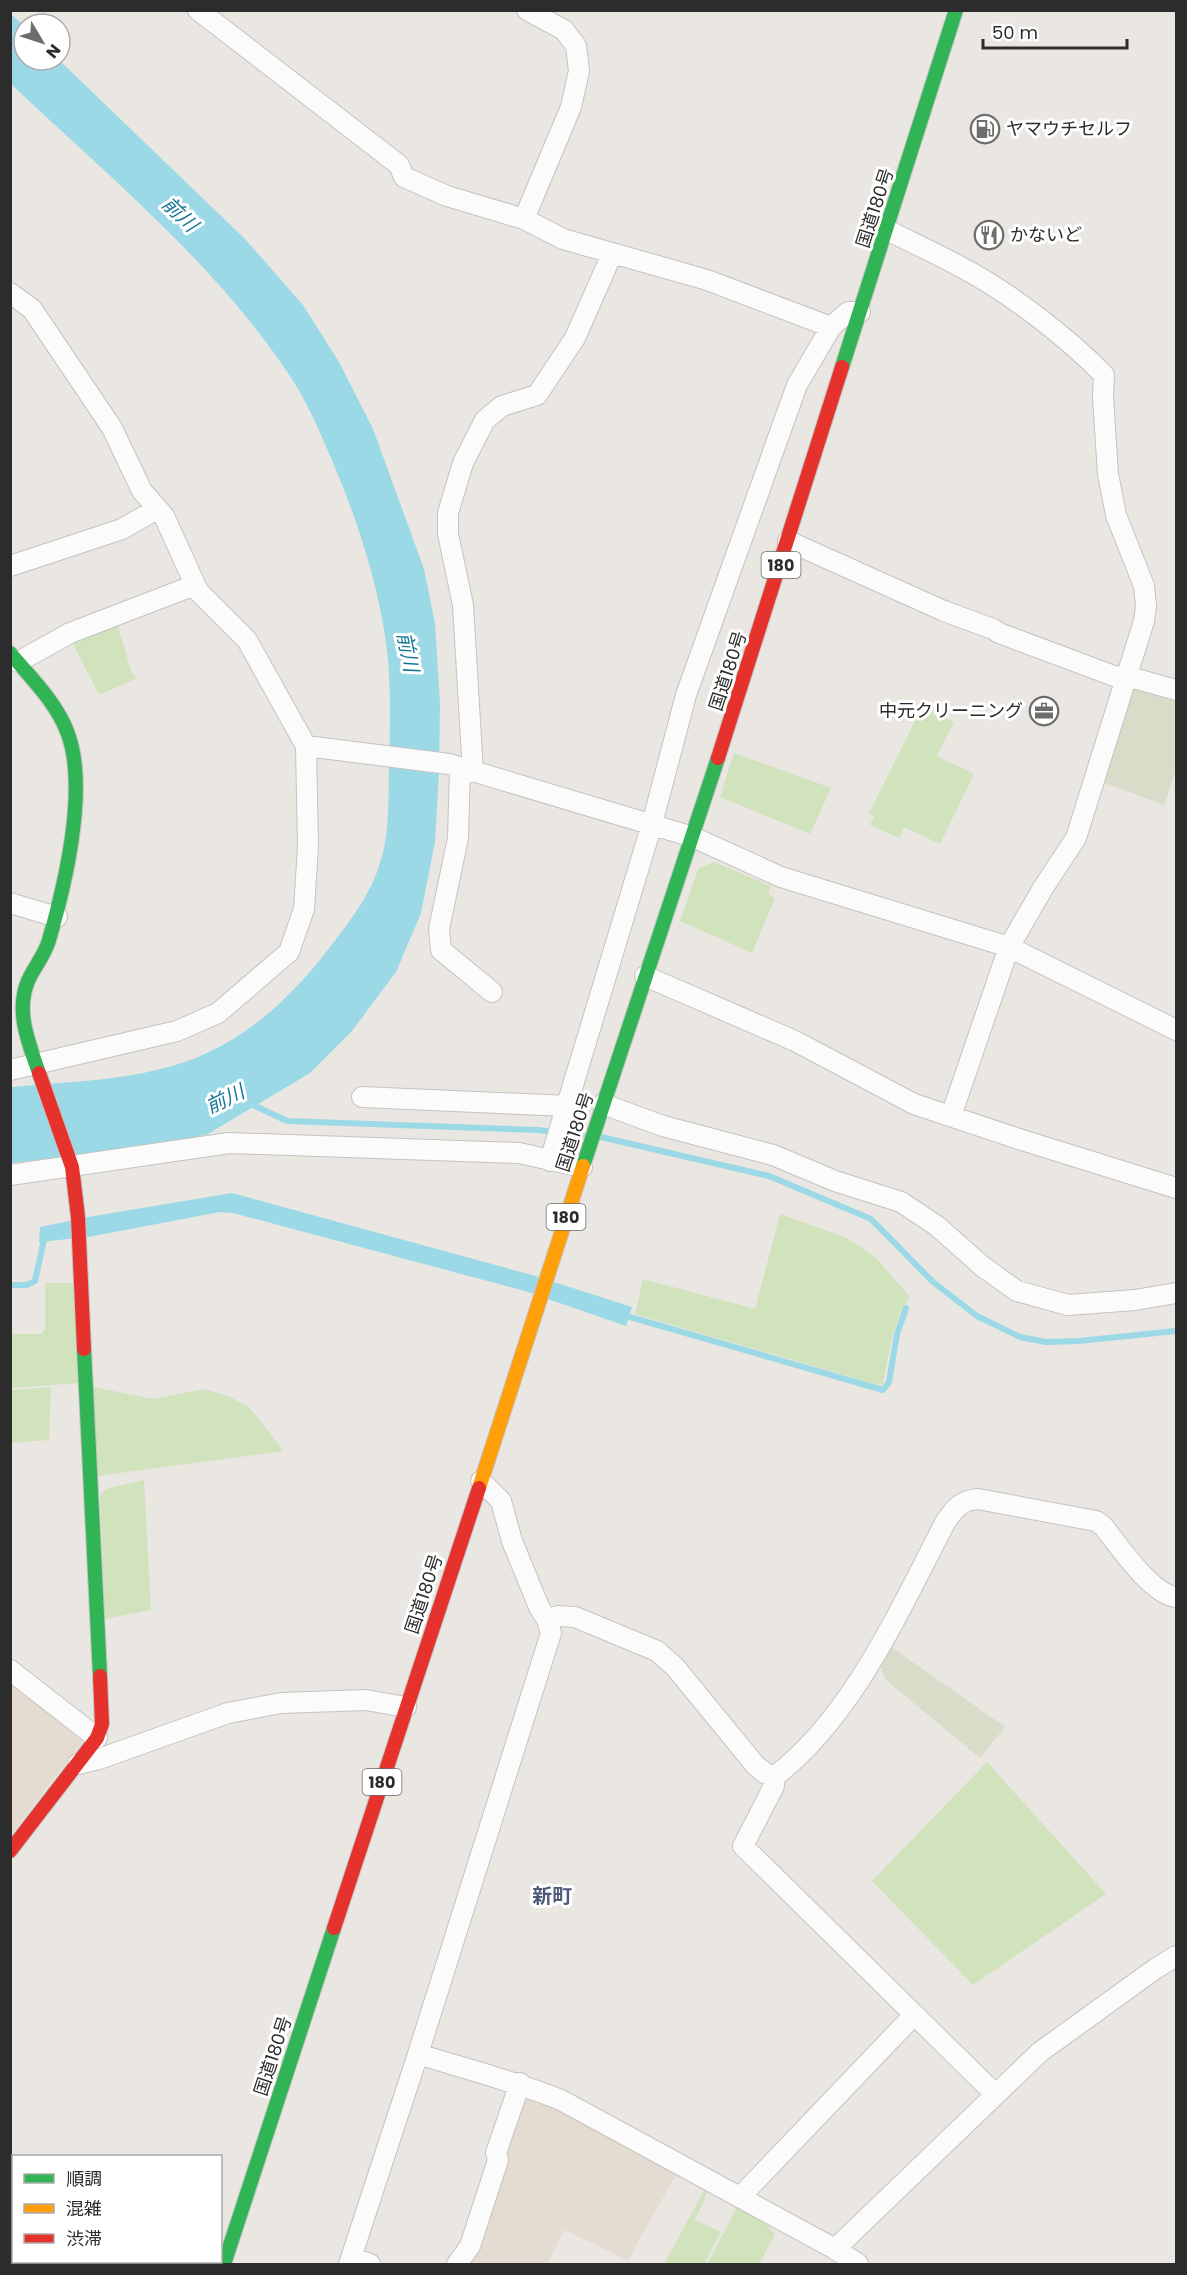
<svg xmlns="http://www.w3.org/2000/svg" width="1187" height="2275" viewBox="0 0 1187 2275" font-family="Poppins,'Noto Sans JP',sans-serif">
	<style>
		.education { fill: #e4dcd1 }
		.green { fill: #d0e3bd }
		.cemetery { fill: #d8ddca }
		.water { fill: #9bd9e6 }
		.lines { fill: none; stroke-linecap: round; stroke-linejoin: round }
		.stream { stroke: #9bd9e6; stroke-width: 6 }
		.street-casing { stroke: #c4c3c2; stroke-width: 22 }
		.fast-casing { stroke: #c4c3c2; stroke-width: 16 }
		.slow-casing { stroke: #c4c3c2; stroke-width: 16 }
		.jam-casing { stroke: #c4c3c2; stroke-width: 16 }
		.street { stroke: #fcfbfb; stroke-width: 20 }
		.fast { stroke: #30b455; stroke-width: 14 }
		.slow { stroke: #ff9f0a; stroke-width: 14 }
		.jam { stroke: #e5322d; stroke-width: 14 }
		.labels { text-anchor: middle; stroke-width: 6; stroke-linejoin: round; paint-order: stroke }
		.shield { fill: #fff; stroke: #6b6b6b; stroke-width: 1.5 }
		.shield-label { font-size: 16px; font-weight: bold; fill: #2c2c2c }
		.poi-label { font-size: 18px; fill: #2c2c2c; stroke: #fff; text-anchor: start }
		.street-label { font-size: 18px; fill: #2c2c2c; stroke: #fff }
		.water-label { font-size: 20px; font-style: italic; fill: #167596; stroke: #fff }
		.neighbourhood-label { font-size: 20px; font-weight: bold; fill: #4e5a7a; stroke: #fff }
	</style>
	<rect width="100%" height="100%" fill="#eae6e2"/>
	<path class="education" d="M 10,1680 L 86,1737 L 10,1836 Z
		M 518,2094 L 561,2110 L 677,2173 L 628,2260 L 564,2230 L 547,2264 L 469,2264 L 474,2257 L 507,2155 L 500,2152 Z"/>
	<path class="green" d="M 116,620 L 132,674 L 138,678 L 99,695 L 70,638 Z
		M 922,707 L 954,722 L 937,756 L 974,774 L 940,844 L 904,827 L 899,838 L 870,825 L 874,816 L 869,813 Z
		M 734,753 L 831,788 L 810,834 L 720,797 Z
		M 714,862 L 771,886 L 768,894 L 775,898 L 752,953 L 680,921 L 698,869 Z
		M 780,1214 L 845,1237 L 874,1256 L 910,1297 C 892,1320 889,1356 883,1384 L 878,1385 L 635,1314 L 643,1279 L 755,1309 Z
		M 45,1283 L 73,1283 L 79,1383 L 11,1388 L 11,1334 L 42,1334 L 45,1328 Z
		M 51,1387 L 49,1440 L 11,1443 L 11,1390 Z
		M 93,1387 L 153,1399 L 205,1389 L 230,1397 L 250,1408 L 284,1451 L 97,1476 Z
		M 144,1480 L 151,1610 L 105,1619 L 100,1495 L 106,1489 Z
		M 987,1762 L 1106,1894 L 973,1985 L 872,1881 Z
		M 707,2185 L 710,2187 L 695,2220 L 721,2232 L 704,2264 L 664,2264 Z
		M 738,2205 L 772,2224 L 769,2229 L 775,2234 L 759,2264 L 707,2264 Z"/>
	<path class="cemetery" d="M 1134,686 L 1176,698 L 1176,770 L 1164,805 L 1102,782 Z
		M 890,1646 L 1005,1727 L 980,1758 L 886,1680 L 880,1666 Z"/>
	<path class="water" d="M 10,13 L 24,26 L 24,60 L 59,60 L 245,239 L 303,305 L 339,362 L 373,429 L 424,569 L 435,623 L 440,704 L 439,772 L 435,842 L 421,913 L 396,972 L 352,1031 L 310,1073 L 208,1134 L 158,1146 L 11,1163 L 11,1087 C 75,1081 147,1081 207,1053 C 263,1027 304,983 339,935 C 356,913 372,890 380,863 C 390,834 388,798 389,767 C 390,724 392,679 385,636 C 376,577 357,520 334,465 C 322,437 311,410 295,384 C 222,269 109,177 11,84 Z
		M 232,1193 L 532,1275 L 632,1307 L 626,1326 L 525,1291 L 233,1213 L 220,1212 L 88,1237 L 39,1242 L 40,1227 L 88,1217 Z"/>
	<g class="lines">
		<path class="stream" d="M 249,1103 L 287,1121 L 537,1130 L 582,1135
			M 601,1137 L 769,1176 L 871,1219 L 933,1282 L 977,1316 L 1020,1337 L 1046,1342 L 1079,1341 L 1176,1331
			M 10,1285 L 27,1285 L 35,1281 L 45,1235
			M 623,1315 L 883,1390 L 889,1382 L 897,1334 L 906,1308"/>
		<g class="street-casing">
			<path id="street" d="M 198,10 L 399,165 L 404,177 L 447,196 L 524,219
				M 527,10 L 564,30 L 576,46 L 579,71 L 571,107 L 524,219 L 563,239 L 707,280 L 831,327
				M 887,230 C 911,242 937,254 961,267 C 1010,293 1066,336 1104,375 L 1103,397 L 1108,474 L 1116,515 L 1144,586 L 1146,606 L 1144,621 L 1076,838 L 1043,888 L 1009,947 L 951,1116
				M 10,293 L 32,309 L 112,428 L 142,491 L 164,516 L 198,591 L 247,640 L 306,746 L 308,847 L 304,909 L 289,952 L 218,1013 L 177,1031 L 10,1070
				M 788,541 L 944,611 L 993,629 L 999,633 L 1114,676 L 1137,679 L 1176,690
				M 10,566 L 122,529 L 157,509
				M 18,662 L 70,633 L 195,585
				M 306,746 L 449,764 L 693,837 L 781,877 L 1009,947 L 1176,1030
				M 460,768 L 458,838 L 439,929 L 441,950 L 492,992
				M 473,772 L 463,605 L 448,534 L 448,513 L 463,463 L 485,420 L 502,406 L 537,395 L 575,338 L 612,254
				M 10,903 L 57,917
				M 645,976 L 795,1041 L 914,1104 L 1022,1140 L 1176,1188
				M 362,1097 L 568,1106
				M 603,1104 L 663,1126 L 773,1155 L 835,1181 L 901,1202 L 937,1226 L 982,1266 L 1017,1291 L 1068,1305 L 1135,1300 L 1176,1293
				M 550,1161 L 652,824 L 686,695 L 797,385 L 831,327 L 848,312 L 860,312
				M 10,1175 L 229,1143 L 519,1153 L 582,1167
				M 481,1481 L 501,1501 L 512,1541 L 539,1607 L 547,1620 L 551,1633 L 418,2054 C 466,2069 514,2081 561,2100 L 835,2249 L 858,2264
				M 547,1620 L 558,1616 L 575,1617 L 657,1651 L 675,1667 L 756,1766 L 765,1773 L 774,1777
				M 10,1670 L 97,1738
				M 78,1764 L 99,1759 L 228,1713 L 281,1703 L 366,1700 L 406,1707
				M 774,1777 C 854,1716 900,1608 946,1521 C 955,1508 962,1500 978,1499 L 1096,1521 L 1103,1526 C 1119,1546 1151,1594 1176,1597
				M 774,1777 L 774,1786 L 743,1846 L 995,2094
				M 740,2197 L 914,2015
				M 10,2227 L 14,2229
				M 835,2249 L 1040,2052 L 1155,1969 L 1176,1956
				M 352,2258 L 370,2264
				M 74,2262 L 79,2264
				M 349,2264 L 418,2054
				M 457,2264 L 470,2246 L 498,2160 L 496,2153 L 520,2083"/>
		</g>
		<g class="fast-casing">
			<path id="fast" d="M 842,367 L 956,10
				M 10,653 C 31,678 57,703 68,734 C 88,789 65,885 49,940 C 45,955 34,967 28,981 C 15,1011 29,1044 39,1073
				M 583,1166 L 718,758
				M 84,1349 L 100,1676
				M 224,2264 L 334,1928"/>
		</g>
		<g class="slow-casing">
			<path id="slow" d="M 479,1488 L 583,1166"/>
		</g>
		<g class="jam-casing">
			<path id="jam" d="M 718,758 L 842,367
				M 39,1073 L 72,1167 L 78,1217 L 84,1349
				M 10,1851 L 97,1738 L 102,1724 L 100,1676
				M 334,1928 L 479,1488"/>
		</g>
		<use href="#street" class="street"/>
		<use href="#fast" class="fast"/>
		<use href="#slow" class="slow"/>
		<use href="#jam" class="jam"/>
	</g>
	<defs>
		<g id="fuel-ring" transform="scale(1.5)"><circle r="9.5" fill="#fff" stroke="#6e6d6c" stroke-width="1.5"/><path d="M-5.5-6h7V0h2V4h1.3V-2.5L3-4.5l.8-.8L6-3V5H2.5V1h-1V6h-7ZM-4.2-4.7v3.2H.2V-4.7Z" fill="#6e6d6c"/></g>
		<g id="restaurant-ring" transform="scale(1.5)"><circle r="9.5" fill="#fff" stroke="#6e6d6c" stroke-width="1.5"/><path d="M-5-6h1v4h1v-4h1v4h1v-4h1v5L-1.5 .5V6h-2V.5L-5-1ZM5-6V6H3V1.5H1.5Q1.5-4 5-6Z" fill="#6e6d6c"/></g>
		<g id="office-ring" transform="scale(1.5)"><circle r="9.5" fill="#fff" stroke="#6e6d6c" stroke-width="1.5"/><path d="M-6-3h4V-5.5h4V-3h4V5H-6ZM-1-4.5V-3h2v-1.5ZM-6 0V1H6V0Z" fill="#6e6d6c"/></g>
	</defs>
	<g fill-rule="evenodd">
		<use href="#fuel-ring" x="985" y="129"/>
		<use href="#restaurant-ring" x="989" y="235"/>
		<use href="#office-ring" x="1044" y="711"/>
	</g>
	<g class="labels">
		<g class="shield">
			<rect x="761.5" y="552" width="39" height="26" rx="4.5"/>
			<rect x="546.5" y="1204" width="39" height="26" rx="4.5"/>
			<rect x="362.5" y="1769" width="39" height="26" rx="4.5"/>
		</g>
		<g class="shield-label">
			<text x="781" y="571">180</text>
			<text x="566" y="1223">180</text>
			<text x="382" y="1788">180</text>
		</g>
		<g class="poi-label">
			<text x="1006" y="135">ヤマウチセルフ</text>
			<text x="1010" y="241">かないど</text>
			<text x="1023" y="717" text-anchor="end">中元クリーニング</text>
		</g>
		<g class="street-label">
			<text transform="translate(875 208) rotate(-72)" y="6">国道180号</text>
			<text transform="translate(728 671) rotate(-72)" y="6">国道180号</text>
			<text transform="translate(575 1132) rotate(-72)" y="6">国道180号</text>
			<text transform="translate(424 1594) rotate(-72)" y="6">国道180号</text>
			<text transform="translate(273 2056) rotate(-72)" y="6">国道180号</text>
		</g>
		<g class="water-label">
			<text transform="translate(180 214) rotate(44)" y="7">前川</text>
			<text transform="translate(408 652) rotate(79)" y="7">前川</text>
			<text transform="translate(225 1099) rotate(-26)" y="7">前川</text>
		</g>
		<g class="neighbourhood-label">
			<text x="552" y="1903">新町</text>
		</g>
	</g>
	<rect width="1187" height="2275" fill="none" stroke="#2c2c2c" stroke-width="24"/>
	<rect x="12" y="2155" width="210" height="108" fill="#ffffff" stroke="#ababab" stroke-width="1.5"/>
	<rect x="24" y="2174" width="30" height="9" fill="#30b455" stroke="#ababab" stroke-width="1.5"/>
	<text x="66" y="2185" font-size="18" fill="#2c2c2c">順調</text>
	<rect x="24" y="2204" width="30" height="9" fill="#ff9f0a" stroke="#ababab" stroke-width="1.5"/>
	<text x="66" y="2215" font-size="18" fill="#2c2c2c">混雑</text>
	<rect x="24" y="2234" width="30" height="9" fill="#e5322d" stroke="#ababab" stroke-width="1.5"/>
	<text x="66" y="2245" font-size="18" fill="#2c2c2c">渋滞</text>
	<g transform="translate(42 42) rotate(129)"><circle r="28" fill="#ffffff" stroke="#ababab" stroke-width="1.5"/>
	<path d="M0-4.5L10 22L0 15L-10 22Z" fill="#6e6d6c"/>
	<text y="-9" font-size="16" font-weight="bold" text-anchor="middle" fill="#2c2c2c">N</text>
	</g>
	<path d="M983 39v9h144v-9" fill="none" stroke="#2c2c2c" stroke-width="3"/>
	<text x="992" y="39" font-size="18" fill="#2c2c2c" stroke="#ffffff" stroke-width="4.5" paint-order="stroke">50 m</text>
</svg>
